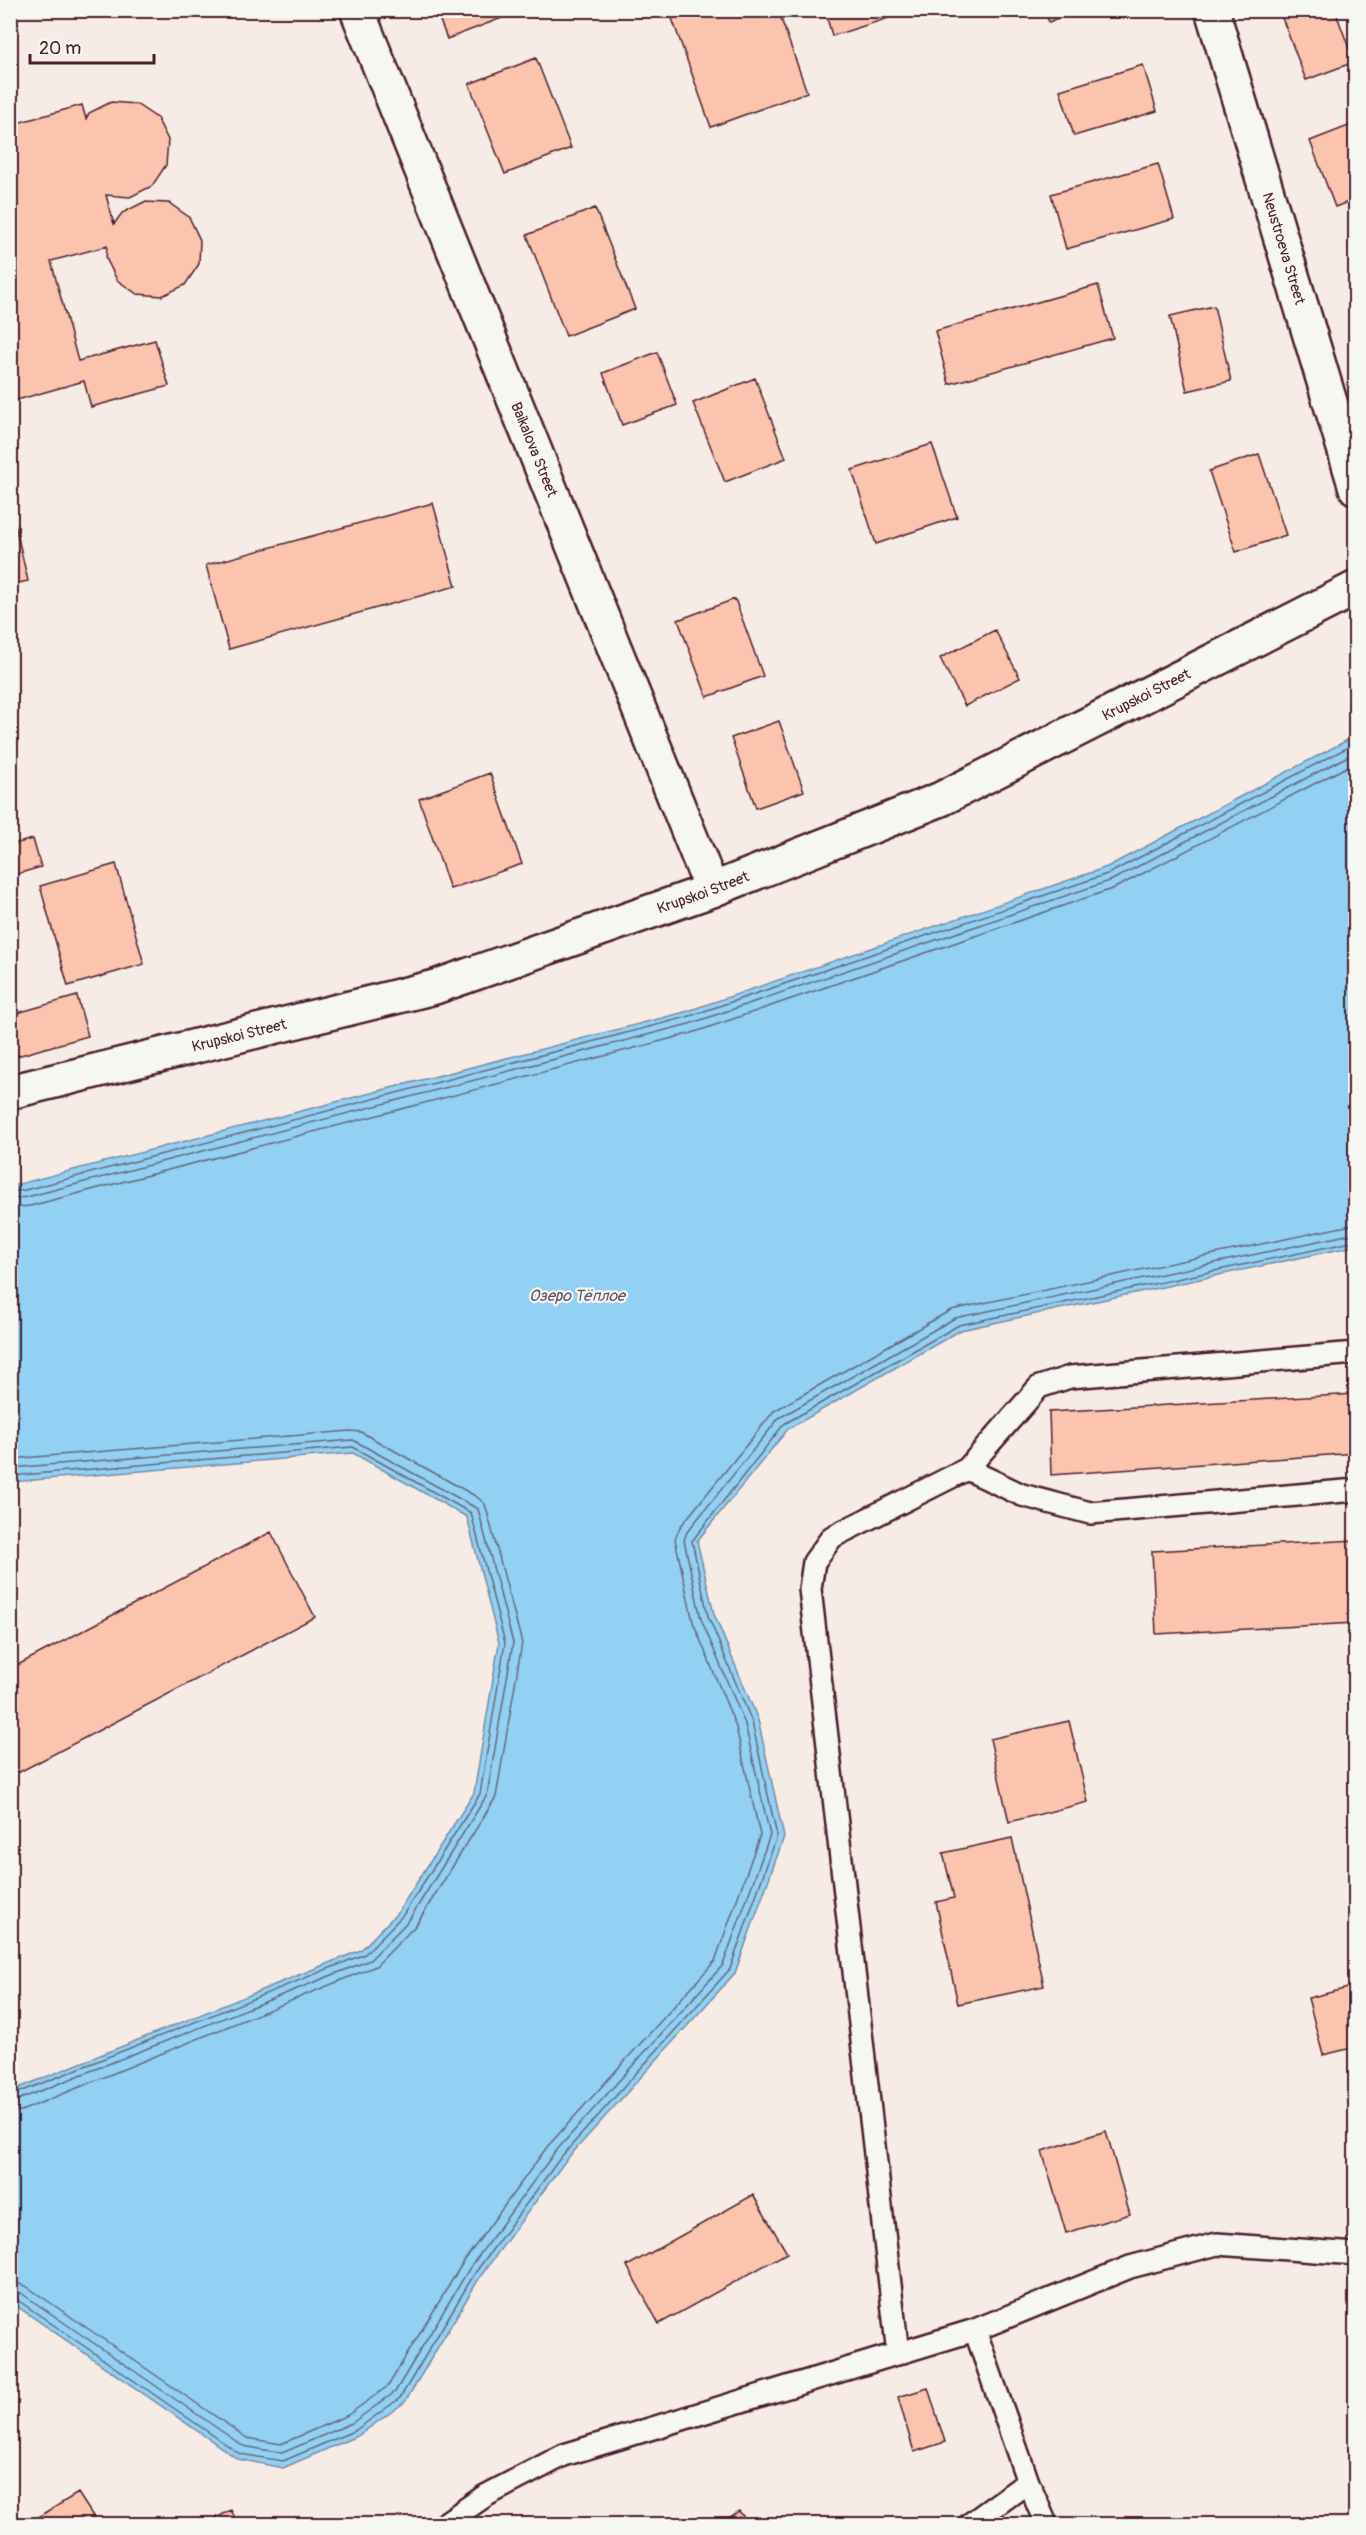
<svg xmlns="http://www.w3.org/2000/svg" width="1366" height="2535" viewBox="0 0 1366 2535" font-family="Pangolin,sans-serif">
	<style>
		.water { fill: #92d1f3; stroke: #758aa3; stroke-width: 1.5 }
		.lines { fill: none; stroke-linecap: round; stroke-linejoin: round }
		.shore { stroke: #67667b; stroke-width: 1.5 }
		.building { fill: #fbc4af; stroke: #4a1f2b; stroke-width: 1.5 }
		.lane-casing { stroke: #4a1f2b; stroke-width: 26 }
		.street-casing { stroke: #4a1f2b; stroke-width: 38 }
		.lane { stroke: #f6f6f2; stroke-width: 21 }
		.street { stroke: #f6f6f2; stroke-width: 33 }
		.labels { text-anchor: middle; stroke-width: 4.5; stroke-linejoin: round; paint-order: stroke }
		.street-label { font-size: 15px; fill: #4a1f2b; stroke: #f6f6f2 }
		.water-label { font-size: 16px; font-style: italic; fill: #605467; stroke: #f6f6f2 }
	</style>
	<rect width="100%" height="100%" fill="#f7ece5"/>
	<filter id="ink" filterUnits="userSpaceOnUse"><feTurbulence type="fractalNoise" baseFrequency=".0167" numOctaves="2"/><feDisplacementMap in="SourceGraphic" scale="12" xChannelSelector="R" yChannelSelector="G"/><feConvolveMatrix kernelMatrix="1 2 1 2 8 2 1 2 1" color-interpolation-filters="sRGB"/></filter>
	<g filter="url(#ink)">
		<path class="water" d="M 1355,736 L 1355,1246 L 961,1330 L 788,1429 L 697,1541 L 714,1614 L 758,1720 L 784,1837 L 735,1973 L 566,2160 L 480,2277 L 405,2402 L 359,2435 L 283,2468 L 238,2459 L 11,2302 L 11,2091 L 361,1950 L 398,1912 L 474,1793 L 499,1643 L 467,1517 L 353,1453 L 11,1482 L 11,1186 L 685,1012 L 1107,867 Z"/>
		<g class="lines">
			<path class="shore" d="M 10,1192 L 25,1190 L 687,1017 L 1110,873 L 1356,743
				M 10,1199 L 27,1197 L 689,1024 L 1112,880 L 1356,752
				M 10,1208 L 30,1206 L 692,1033 L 1115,888 L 1356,762
				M 10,1459 L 350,1431 L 361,1432 L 477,1497 L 485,1504 L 522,1643 L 496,1797 L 416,1925 L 376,1966 L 21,2111 L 10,2112
				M 10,1468 L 353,1440 L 478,1509 L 513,1643 L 487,1795 L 409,1920 L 370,1960 L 10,2103
				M 10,1476 L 353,1447 L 471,1513 L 505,1643 L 480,1794 L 403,1915 L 365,1954 L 10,2096
				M 10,2281 L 26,2286 L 247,2438 L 281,2444 L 348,2415 L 388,2386 L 462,2264 L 547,2147 L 715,1961 L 760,1835 L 736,1727 L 693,1622 L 675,1539 L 680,1527 L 774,1411 L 951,1310 L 1356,1224
				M 10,2290 L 21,2293 L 243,2446 L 282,2453 L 352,2423 L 395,2392 L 469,2269 L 555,2152 L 723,1965 L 770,1835 L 745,1724 L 701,1619 L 684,1540 L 687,1532 L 779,1418 L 955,1318 L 1356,1233
				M 10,2298 L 16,2299 L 240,2454 L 283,2461 L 356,2430 L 400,2398 L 475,2273 L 561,2157 L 730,1969 L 777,1836 L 752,1722 L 708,1616 L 692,1541 L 784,1424 L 959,1325 L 1356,1241"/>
		</g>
		<path class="building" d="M 436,10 L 505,10 L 507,16 L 447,39 Z
			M 669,10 L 778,10 L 807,92 L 711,127 Z
			M 825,10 L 910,10 L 911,11 L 832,36 Z
			M 1044,10 L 1076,10 L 1049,22 Z
			M 1279,10 L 1335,10 L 1354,62 L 1306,80 Z
			M 536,58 L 571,148 L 505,174 L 469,84 Z
			M 1143,65 L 1157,111 L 1074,136 L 1060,90 Z
			M 111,102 L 136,104 L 157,118 L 168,140 L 166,165 L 152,186 L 130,197 L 106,195 L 114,224 L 122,213 L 144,202 L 169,203 L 189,217 L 200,240 L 199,264 L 185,285 L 162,296 L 137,294 L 117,280 L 106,258 L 107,246 L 51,261 L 78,361 L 155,340 L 169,386 L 91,407 L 84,381 L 10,402 L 10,125 L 82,105 L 86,119 L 89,113 Z
			M 1356,123 L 1356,199 L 1335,207 L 1310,141 Z
			M 1158,164 L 1174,219 L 1066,249 L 1051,194 Z
			M 595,208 L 635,309 L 566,336 L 527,235 Z
			M 1356,268 L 1356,288 L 1350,270 Z
			M 1098,285 L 1113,338 L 949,384 L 935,331 Z
			M 1214,306 L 1231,381 L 1187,391 L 1170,316 Z
			M 657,352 L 677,405 L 622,425 L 603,373 Z
			M 755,378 L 786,458 L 725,482 L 693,403 Z
			M 932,444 L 957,517 L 876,544 L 852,470 Z
			M 1259,454 L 1286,535 L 1236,552 L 1209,471 Z
			M 433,503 L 456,586 L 229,649 L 206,565 Z
			M 14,520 L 28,581 L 10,585 L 10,521 Z
			M 735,599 L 763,676 L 707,697 L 678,620 Z
			M 995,630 L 1020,678 L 965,706 L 940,658 Z
			M 779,721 L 804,791 L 756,808 L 731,738 Z
			M 490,773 L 522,864 L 450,889 L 419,799 Z
			M 33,839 L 41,867 L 10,876 L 10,845 Z
			M 116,864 L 144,964 L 68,986 L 40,886 Z
			M 77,996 L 88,1036 L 10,1058 L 10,1015 Z
			M 1356,1394 L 1356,1453 L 1051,1475 L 1049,1412 Z
			M 271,1532 L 315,1617 L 10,1777 L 10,1669 Z
			M 1356,1540 L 1356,1623 L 1156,1634 L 1152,1551 Z
			M 1069,1721 L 1088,1802 L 1009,1822 L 990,1739 Z
			M 1012,1838 L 1044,1986 L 958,2004 L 936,1902 L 954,1898 L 943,1853 Z
			M 1356,1986 L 1356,2047 L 1323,2055 L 1308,1998 Z
			M 1106,2131 L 1130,2214 L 1066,2233 L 1042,2151 Z
			M 753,2195 L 787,2253 L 659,2324 L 627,2266 Z
			M 928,2388 L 945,2442 L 914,2452 L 898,2397 Z
			M 78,2493 L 98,2524 L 27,2524 Z
			M 231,2510 L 238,2524 L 205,2524 Z
			M 739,2511 L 749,2524 L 720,2524 Z"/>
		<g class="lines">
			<g class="lane-casing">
				<path id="lane" d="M 967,1469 L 1022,1495 L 1090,1513 L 1356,1490
					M 975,2330 L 1130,2267 L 1217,2244 L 1356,2254
					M 898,2354 L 810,1589 L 814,1562 L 832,1537 L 967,1469 L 1039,1387 L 1070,1377 L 1356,1353
					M 444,2524 L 485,2496 L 564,2455 L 975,2330 L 1028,2482 L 1046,2524
					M 970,2524 L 1028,2482"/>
			</g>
			<g class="street-casing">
				<g id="street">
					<path id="s1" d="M 357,10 L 712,890"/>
					<path id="s2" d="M 1212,10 L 1356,488"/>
					<path id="s3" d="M 10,1092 L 435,987 L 712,890 L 941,799 L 1356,588"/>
				</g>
			</g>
			<use href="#lane" class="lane"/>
			<use href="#street" class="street"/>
		</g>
	</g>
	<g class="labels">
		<g class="street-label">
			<text dy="5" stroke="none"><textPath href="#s2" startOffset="249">Neustroeva Street</textPath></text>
			<text dy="5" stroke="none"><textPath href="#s1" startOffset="474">Baikalova Street</textPath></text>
			<text dy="5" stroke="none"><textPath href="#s3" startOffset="1208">Krupskoi Street</textPath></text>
			<text dy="5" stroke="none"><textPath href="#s3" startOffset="722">Krupskoi Street</textPath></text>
			<text dy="5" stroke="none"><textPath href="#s3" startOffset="236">Krupskoi Street</textPath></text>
		</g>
		<g class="water-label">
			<text x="577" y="1301">Озеро Тёплое</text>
		</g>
	</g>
	<rect width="1366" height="2535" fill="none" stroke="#f6f6f2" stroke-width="36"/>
	<rect x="18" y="18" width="1330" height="2499" fill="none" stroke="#4a1f2b" stroke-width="2" filter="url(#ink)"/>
	<path d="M30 54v9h124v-9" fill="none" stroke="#4a1f2b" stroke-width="3"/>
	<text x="39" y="54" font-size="18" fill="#4a1f2b" stroke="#f6f6f2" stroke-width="4.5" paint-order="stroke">20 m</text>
</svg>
